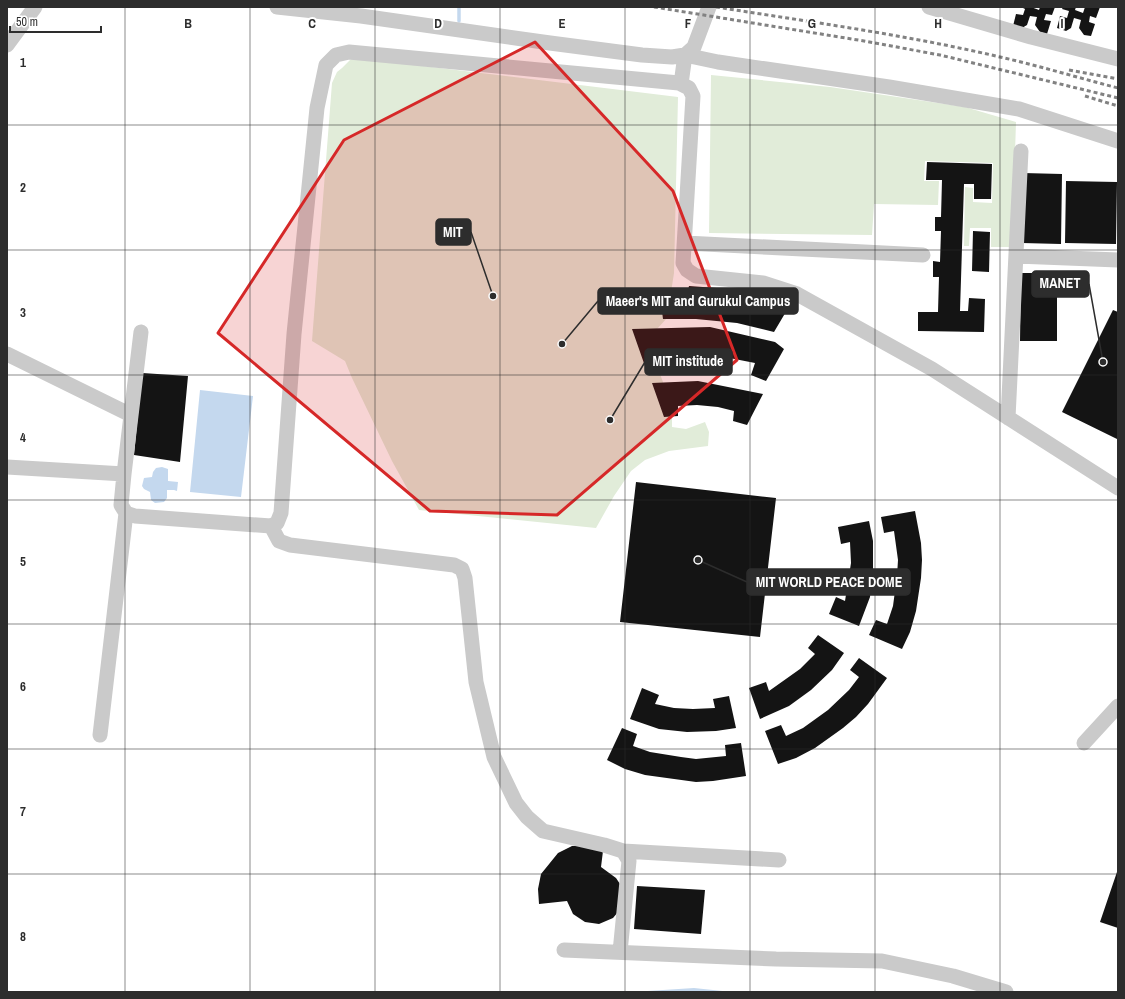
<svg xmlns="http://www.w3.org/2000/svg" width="1125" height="999" viewBox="0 0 1125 999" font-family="'Archivo Narrow',sans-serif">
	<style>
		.green { fill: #e1ecd9 }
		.water { fill: #c4d8ee }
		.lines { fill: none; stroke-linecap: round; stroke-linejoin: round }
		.stream { stroke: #c4d8ee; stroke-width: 3.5 }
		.building { fill: #141414 }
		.minor { stroke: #cacaca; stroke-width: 15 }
		.rail { stroke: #828282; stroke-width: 3; stroke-dasharray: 4 3; stroke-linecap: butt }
		.marked { fill: #d62828; fill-opacity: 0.2; stroke: #d62828; stroke-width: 3; stroke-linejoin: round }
		.grid { fill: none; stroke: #2d2d2d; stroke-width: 1; stroke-opacity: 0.55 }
		.grid-label { font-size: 13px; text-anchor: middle; font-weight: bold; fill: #2d2d2d; stroke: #fff; stroke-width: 4; stroke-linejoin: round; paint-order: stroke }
		.leader { fill: none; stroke: #2d2d2d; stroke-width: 1.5 }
		.callout-dot { fill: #2d2d2d; stroke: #fff; stroke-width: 1.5 }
		.callout { fill: #2d2d2d; stroke: #2d2d2d; stroke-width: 1.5 }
		.callout-label { font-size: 14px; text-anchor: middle; font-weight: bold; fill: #fff }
	</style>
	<rect width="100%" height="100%" fill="#fff"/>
	<path class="green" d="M 351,59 L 365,59 L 678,97 L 674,273 L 667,318 L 647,340 L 663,382 L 666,397 L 672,413 L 672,427 L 686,429 L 705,422 L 709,432 L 708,446 L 669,451 L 645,460 L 631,471 L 614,496 L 596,528 L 419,510 L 392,461 L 352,378 L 345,361 L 312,341 L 332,83 L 337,72 L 342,68 Z
		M 711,75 L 830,87 L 965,107 L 1016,122 L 1012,247 L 991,247 L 991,228 L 970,228 L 969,246 L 964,246 L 965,187 L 973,188 L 973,202 L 992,203 L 993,163 L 925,161 L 924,181 L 939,181 L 938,205 L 874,204 L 872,235 L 709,233 Z"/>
	<path class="water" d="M 200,390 L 253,396 L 241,497 L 190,492 Z
		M 162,467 L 168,469 L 168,481 L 178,482 L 177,491 L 174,490 L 167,490 L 167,498 L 164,502 L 155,503 L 151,500 L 150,492 L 144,489 L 142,486 L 144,478 L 152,477 L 153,472 L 156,468 Z
		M 694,988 L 732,992 L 632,992 Z"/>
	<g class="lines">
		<path class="stream" d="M 459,21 L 459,7"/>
	</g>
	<path class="building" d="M 1021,7 L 1031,7 L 1039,10 L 1040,7 L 1055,7 L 1052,15 L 1046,14 L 1044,20 L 1051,21 L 1047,34 L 1040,32 L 1035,25 L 1037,17 L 1030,16 L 1027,25 L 1022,28 L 1013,26 L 1016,14 L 1023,15 L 1025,9 Z
		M 1063,7 L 1076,7 L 1075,10 L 1083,13 L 1085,7 L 1100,7 L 1096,18 L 1090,16 L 1089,22 L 1095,24 L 1091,36 L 1084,35 L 1079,28 L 1081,20 L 1074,18 L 1071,28 L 1066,31 L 1057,28 L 1060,16 L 1067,18 L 1069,11 L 1062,9 Z
		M 927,162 L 992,164 L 991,199 L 974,199 L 974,184 L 964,184 L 960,311 L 968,311 L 969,298 L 985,299 L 984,332 L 918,331 L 918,312 L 938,312 L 939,277 L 933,277 L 933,261 L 940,262 L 941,231 L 935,231 L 935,217 L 941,217 L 942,180 L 926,180 Z
		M 1023,173 L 1062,174 L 1061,244 L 1022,243 Z
		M 1066,181 L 1117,182 L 1116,244 L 1065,243 Z
		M 973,231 L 990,232 L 989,272 L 972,271 Z
		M 1021,273 L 1057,273 L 1057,341 L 1020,341 Z
		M 689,286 L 744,290 L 749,299 L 787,310 L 774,332 L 737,323 L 696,319 L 663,319 L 660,296 L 687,294 Z
		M 1113,310 L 1118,312 L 1117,439 L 1062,412 Z
		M 710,327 L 775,342 L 784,349 L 766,381 L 751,375 L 755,363 L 709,354 L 660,355 L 663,366 L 646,369 L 632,329 Z
		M 142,373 L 188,376 L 180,462 L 134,455 Z
		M 698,381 L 763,394 L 747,425 L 733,421 L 734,411 L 718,407 L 697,405 L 678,406 L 678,416 L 664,417 L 652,383 Z
		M 636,482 L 776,498 L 760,637 L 620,622 Z
		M 915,511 L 921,543 L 922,560 L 921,578 L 916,611 L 910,632 L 902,649 L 869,635 L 876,620 L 887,624 L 893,606 L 897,576 L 898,560 L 894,531 L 884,533 L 881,517 Z
		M 869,521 L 873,541 L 873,570 L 870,597 L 859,626 L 829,614 L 836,597 L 845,601 L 851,563 L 850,542 L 841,544 L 838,527 Z
		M 818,635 L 844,653 L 832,670 L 811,690 L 789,706 L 760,719 L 749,688 L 766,682 L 769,691 L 800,669 L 815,654 L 808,648 Z
		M 859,658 L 887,678 L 868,704 L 856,717 L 843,728 L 815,748 L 796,758 L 778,764 L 765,731 L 781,725 L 786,736 L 803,728 L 828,710 L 849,690 L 859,677 L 850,670 Z
		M 642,688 L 659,695 L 655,704 L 674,708 L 693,709 L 715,708 L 713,699 L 729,696 L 736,728 L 716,731 L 687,732 L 659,729 L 630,719 Z
		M 622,728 L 637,734 L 633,746 L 650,752 L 681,757 L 696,759 L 726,756 L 725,745 L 741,743 L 746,776 L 713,781 L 696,782 L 645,775 L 625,769 L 607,760 Z
		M 572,846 L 590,846 L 603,851 L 601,867 L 616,878 L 620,884 L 618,912 L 613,918 L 599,924 L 585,922 L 573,914 L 567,901 L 539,904 L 538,889 L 541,874 L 558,853 Z
		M 1118,869 L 1118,928 L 1100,922 Z
		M 637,886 L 705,890 L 701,934 L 634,929 Z"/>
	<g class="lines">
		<path class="minor" d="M 277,7 L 361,16 L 550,43 L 642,55 L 672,57 L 685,55 L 694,47 L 709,7
			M 929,7 L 1031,37 L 1118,59
			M 7,45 L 35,7
			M 681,84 L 685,55 L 718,62 L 889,87 L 1019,109 L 1118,141
			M 685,243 L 923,255
			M 1016,256 L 1118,260
			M 141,332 L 124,474 L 121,505 L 126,513 L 135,516 L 271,526 L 277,523 L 281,513 L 294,334 L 317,108 L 326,65 L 336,55 L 349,52 L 679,83 L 689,88 L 693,96 L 683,263 L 687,270 L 696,276 L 763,283 L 797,294 L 932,369 L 1118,488
			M 7,354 L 131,415
			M 1008,418 L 1021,151
			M 7,467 L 124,474
			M 271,526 L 279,541 L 290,545 L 454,565 L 462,569 L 465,578 L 476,682 L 494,757 L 516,803 L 527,817 L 543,831 L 604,845 L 623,851 L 629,861 L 620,952
			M 100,735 L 126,513
			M 1084,743 L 1118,706
			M 623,851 L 779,860
			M 564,950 L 776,959 L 882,961 L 953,976 L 1006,992"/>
		<path class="rail" d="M 654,7 L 864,41 L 940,55 L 1118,98
			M 716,7 C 811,22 907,35 1000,57 C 1040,66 1079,78 1118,88
			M 1069,70 L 1118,79
			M 1085,96 L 1118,106"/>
	</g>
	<path class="marked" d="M 535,42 L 673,191 L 737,360 L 557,515 L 430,511 L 218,333 L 344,140 Z"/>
	<path class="grid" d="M 125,7 L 125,992M 250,7 L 250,992M 375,7 L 375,992M 500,7 L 500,992M 625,7 L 625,992M 750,7 L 750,992M 875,7 L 875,992M 1000,7 L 1000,992M 7,125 L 1118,125M 7,250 L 1118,250M 7,375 L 1118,375M 7,500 L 1118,500M 7,624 L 1118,624M 7,749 L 1118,749M 7,874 L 1118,874"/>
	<g class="grid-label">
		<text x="188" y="28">B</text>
		<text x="312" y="28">C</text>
		<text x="438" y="28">D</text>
		<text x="562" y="28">E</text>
		<text x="688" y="28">F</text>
		<text x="812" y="28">G</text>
		<text x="938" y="28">H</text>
		<text x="1062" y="28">I</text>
		<text x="23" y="67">1</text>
		<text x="23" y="192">2</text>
		<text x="23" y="317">3</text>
		<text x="23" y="442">4</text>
		<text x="23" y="566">5</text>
		<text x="23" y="691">6</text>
		<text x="23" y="816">7</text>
		<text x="23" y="941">8</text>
	</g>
	<path class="leader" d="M493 296L471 232M1103 362L1089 284M562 344L598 301M610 420L645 362M698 560L747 582"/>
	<g class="callout-dot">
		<circle cx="493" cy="296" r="4"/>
		<circle cx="1103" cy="362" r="4"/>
		<circle cx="562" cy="344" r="4"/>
		<circle cx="610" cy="420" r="4"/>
		<circle cx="698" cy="560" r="4"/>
	</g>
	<g class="callout">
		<rect x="436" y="219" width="35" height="26" rx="4"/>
		<rect x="1032" y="271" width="57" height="26" rx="4"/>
		<rect x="598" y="288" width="200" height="26" rx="4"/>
		<rect x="645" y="349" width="87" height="26" rx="4"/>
		<rect x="747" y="569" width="163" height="26" rx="4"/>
	</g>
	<g class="callout-label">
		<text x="453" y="237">MIT</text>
		<text x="1060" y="288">MANET</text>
		<text x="698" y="306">Maeer's MIT and Gurukul Campus</text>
		<text x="688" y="366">MIT institude</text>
		<text x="829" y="587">MIT WORLD PEACE DOME</text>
	</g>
	<rect width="1125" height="999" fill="none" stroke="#2d2d2d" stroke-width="16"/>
	<path d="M10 26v6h91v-6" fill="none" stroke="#2d2d2d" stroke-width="2"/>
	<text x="16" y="26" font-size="12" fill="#2d2d2d" stroke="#ffffff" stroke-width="3" paint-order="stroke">50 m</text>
</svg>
